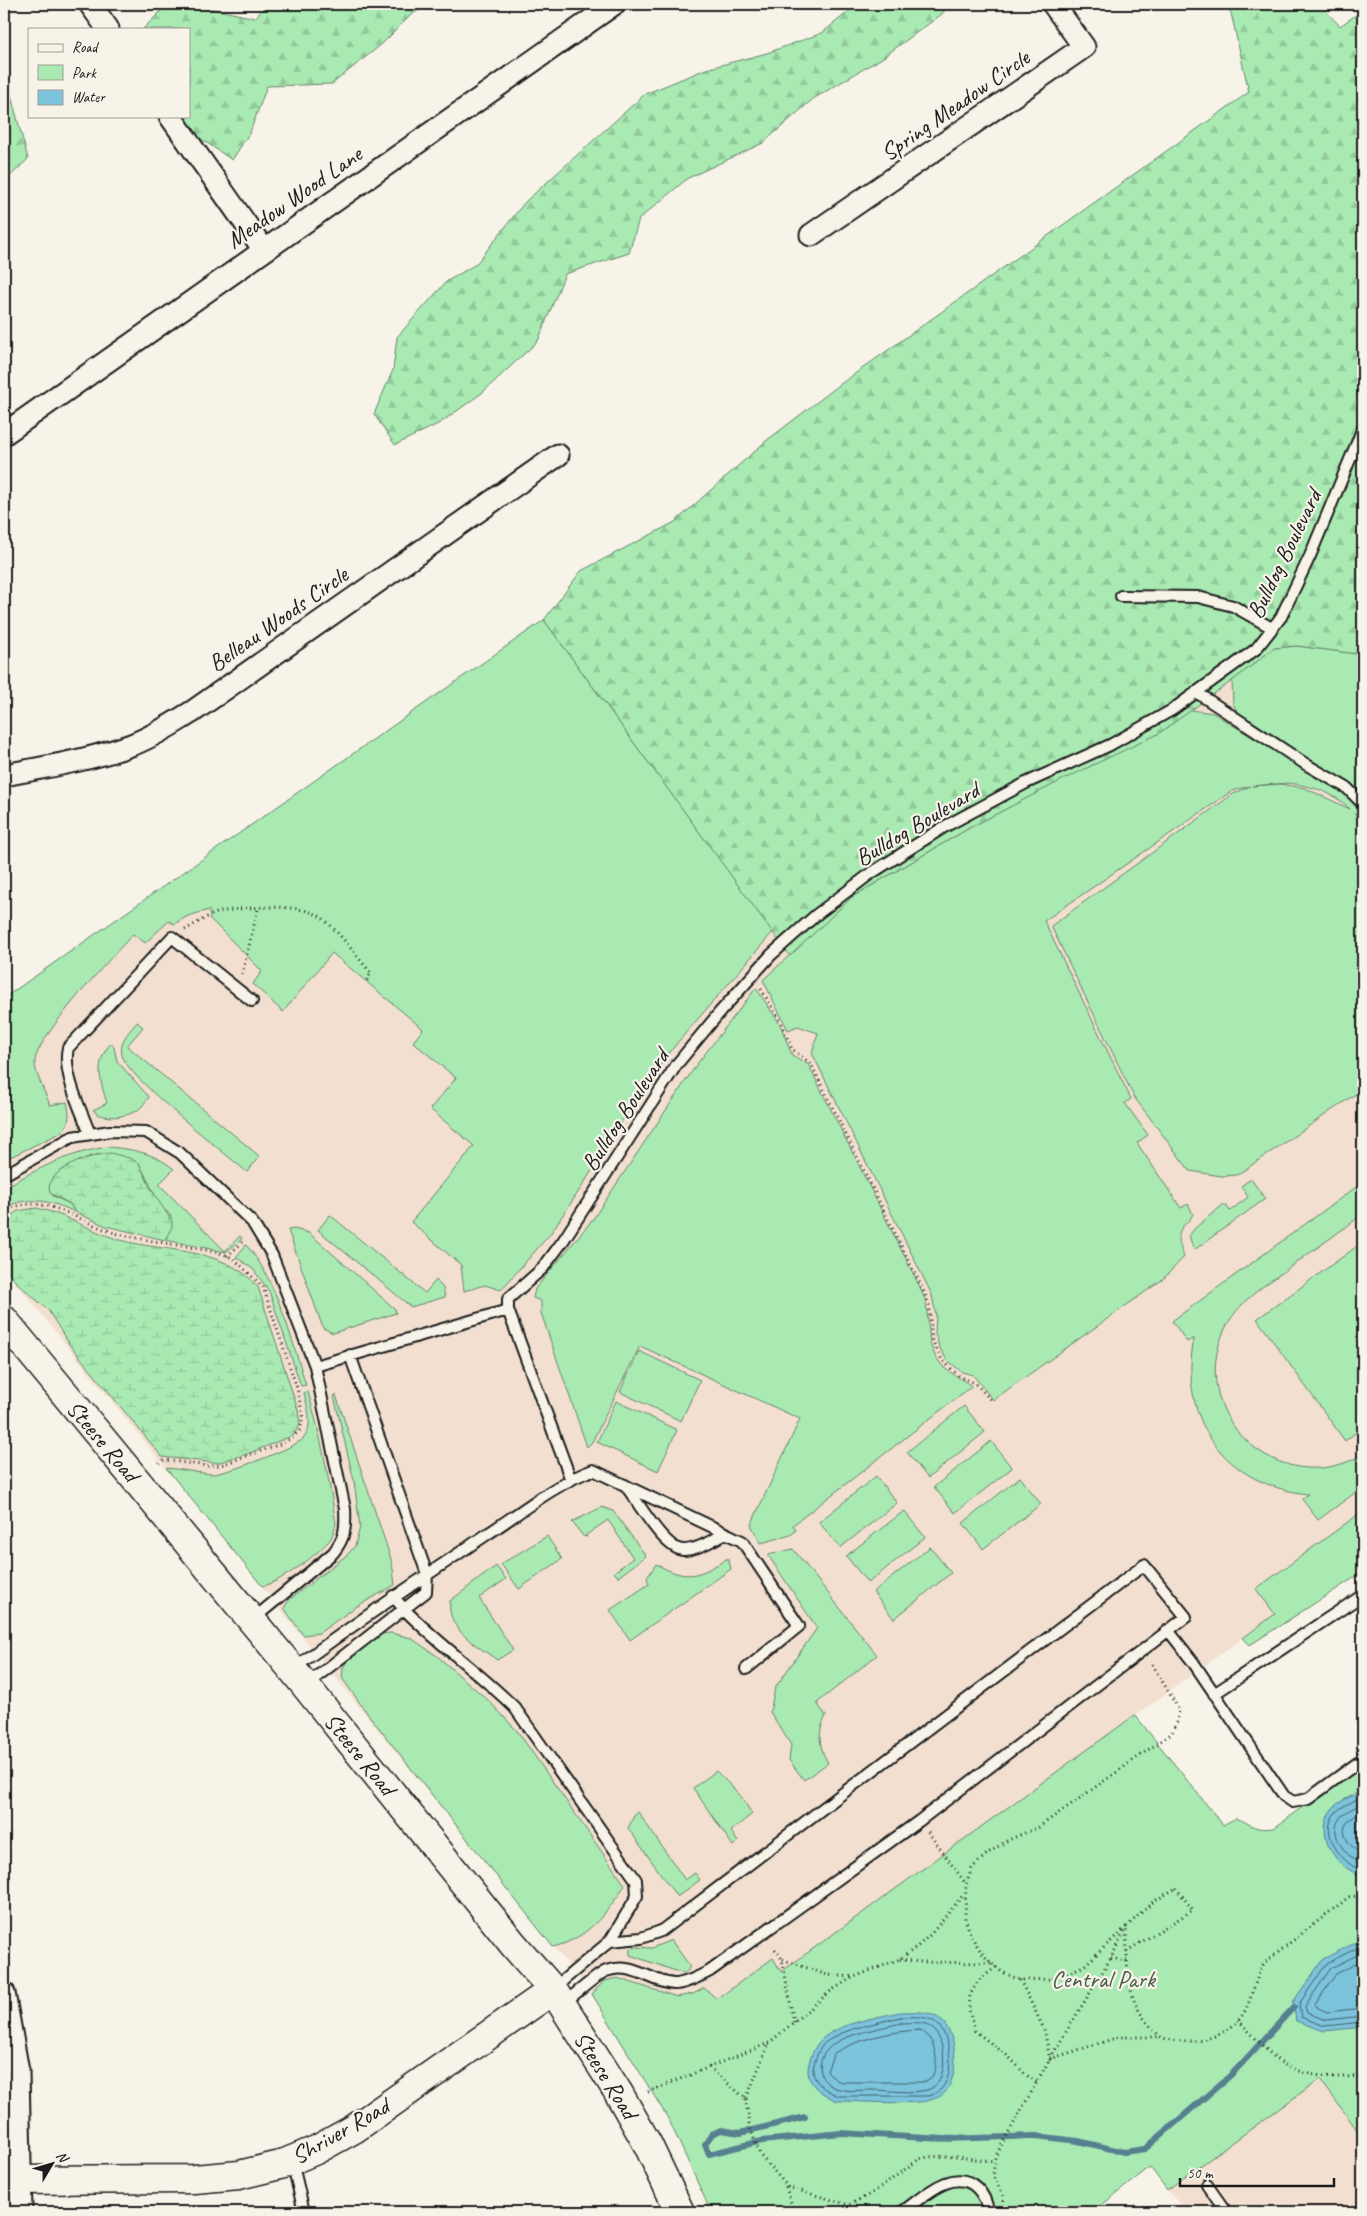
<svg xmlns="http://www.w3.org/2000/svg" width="1367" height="2216" viewBox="0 0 1367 2216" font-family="Caveat,sans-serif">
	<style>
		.built { fill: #f2dfd0 }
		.green { fill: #a9eab3; stroke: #628368; fill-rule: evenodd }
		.forest { fill: url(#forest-firs); stroke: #628368 }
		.wetland { fill: url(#wetland-marsh); stroke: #628368 }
		.water { fill: #7cc3dc; stroke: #56808f }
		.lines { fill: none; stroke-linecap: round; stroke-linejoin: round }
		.shore { stroke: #425f69; stroke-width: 1 }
		.stream { stroke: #56808f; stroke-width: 6 }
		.lane-casing { stroke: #1c1c1c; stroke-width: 14 }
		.street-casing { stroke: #1c1c1c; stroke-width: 25 }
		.secondary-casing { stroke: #1c1c1c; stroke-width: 31 }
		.path { stroke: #1c1c1c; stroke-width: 3; stroke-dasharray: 1 4; stroke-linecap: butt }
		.lane { stroke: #f7f3e8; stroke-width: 10 }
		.street { stroke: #f7f3e8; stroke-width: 21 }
		.secondary { stroke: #f7f3e8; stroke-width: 28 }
		.labels { text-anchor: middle; stroke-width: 4.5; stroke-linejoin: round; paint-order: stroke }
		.street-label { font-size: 24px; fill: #1c1c1c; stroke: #f7f3e8 }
		.park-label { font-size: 24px; fill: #465a49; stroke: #f7f3e8 }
	</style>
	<defs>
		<pattern id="forest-firs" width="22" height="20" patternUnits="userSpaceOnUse" patternTransform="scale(1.25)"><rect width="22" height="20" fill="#a9eab3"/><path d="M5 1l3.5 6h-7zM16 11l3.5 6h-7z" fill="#91c899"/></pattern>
		<pattern id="wetland-marsh" width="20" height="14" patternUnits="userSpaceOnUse" patternTransform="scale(1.25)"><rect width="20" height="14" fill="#a9eab3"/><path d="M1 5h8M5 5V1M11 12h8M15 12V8" fill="none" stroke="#91c899"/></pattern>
	</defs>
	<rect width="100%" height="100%" fill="#f7f3e8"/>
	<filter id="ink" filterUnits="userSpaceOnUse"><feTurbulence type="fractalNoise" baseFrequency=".02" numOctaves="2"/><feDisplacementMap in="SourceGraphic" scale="10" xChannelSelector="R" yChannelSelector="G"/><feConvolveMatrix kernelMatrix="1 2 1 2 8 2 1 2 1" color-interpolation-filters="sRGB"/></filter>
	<g filter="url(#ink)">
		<path class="built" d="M 544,620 L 790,956 L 1158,734 L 1236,678 L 1363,660 L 1363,1551 L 642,2073 L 592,1994 L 4,1268 L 4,998 Z
			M 1320,2079 L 1363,2138 L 1363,2212 L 1187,2212 L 1167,2190 Z"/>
		<path class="green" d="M 544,620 L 773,932 L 678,1042 L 639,1093 L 583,1185 L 550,1234 L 501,1290 L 485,1285 L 464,1291 L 461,1265 L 411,1222 L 474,1146 L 430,1109 L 456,1078 L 413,1042 L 423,1029 L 332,953 L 283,1012 L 253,984 L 262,971 L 210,919 L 209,910 L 188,916 L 174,924 L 169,921 L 145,943 L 133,934 C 113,956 35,1038 35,1062 C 34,1072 46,1094 50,1105 L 67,1102 C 70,1115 71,1126 58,1134 L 4,1160 L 4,998 Z
			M 1297,646 L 1357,654 L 1363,660 L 1363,798 L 1344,780 L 1287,746 L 1238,712 L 1233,704 L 1232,681 L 1274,648 Z
			M 1191,710 L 1213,713 L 1346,795 L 1363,814 L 1363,824 L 1354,813 L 1363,826 L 1363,1089 L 1237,1175 L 1221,1176 L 1190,1171 L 1134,1097 L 1051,926 L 1233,794 L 1250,786 L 1232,791 L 1044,921 L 1131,1099 L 1125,1103 L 1148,1135 L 1137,1143 L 1181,1208 L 1188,1204 L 1193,1214 C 1190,1220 1188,1222 1183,1226 C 1175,1235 1181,1248 1184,1257 L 1162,1280 L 993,1400 L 973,1375 L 962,1372 L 947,1360 L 939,1347 L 935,1333 L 936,1316 L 932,1295 L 812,1053 L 818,1033 L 798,1026 L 788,1030 L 763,980 L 852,897 L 971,827 ZM 1288,783 C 1312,786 1333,792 1350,809 L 1305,788 L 1280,784 L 1252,786 Z
			M 756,988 L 780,1024 L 792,1055 L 808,1064 L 920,1287 L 926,1302 L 930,1343 L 935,1356 L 944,1368 L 972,1386 L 793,1525 L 796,1530 L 791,1535 L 761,1543 L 751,1525 L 800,1419 L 640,1346 L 592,1442 L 587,1447 L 541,1313 L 541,1301 L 533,1298 L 535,1289 L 593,1219 L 697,1064 Z
			M 137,1022 L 143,1027 L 127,1046 L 258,1155 L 259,1157 L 247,1172 C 225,1153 126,1077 122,1055 C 119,1041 129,1032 137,1022 Z
			M 111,1043 L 114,1047 L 117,1061 L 149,1097 C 146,1101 142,1107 138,1110 C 127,1117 102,1121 93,1110 L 107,1103 C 100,1081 94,1062 111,1043 Z
			M 108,1147 C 133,1149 154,1153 174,1169 L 159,1184 L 225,1251 L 240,1236 L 242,1239 L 226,1252 L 165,1240 L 169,1234 L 171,1216 L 160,1205 L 139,1163 C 97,1149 94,1152 57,1174 L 53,1196 L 70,1204 L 75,1212 C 51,1201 28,1195 4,1208 L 4,1188 C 36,1169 71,1152 108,1147 Z
			M 1251,1179 L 1265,1199 L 1194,1250 L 1189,1236 L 1195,1228 L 1224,1204 L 1230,1211 L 1248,1197 L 1241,1186 Z
			M 1363,1182 L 1363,1214 C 1341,1231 1318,1247 1296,1263 C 1270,1282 1241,1298 1226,1327 C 1182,1413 1281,1504 1363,1454 L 1363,1487 L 1318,1520 L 1302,1499 L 1308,1494 C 1225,1485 1178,1420 1194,1338 L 1187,1342 L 1172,1321 Z
			M 330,1215 L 425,1293 L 436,1280 L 443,1288 L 445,1297 L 411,1307 L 318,1230 Z
			M 294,1229 L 309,1233 L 395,1309 L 396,1313 L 333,1333 L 323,1328 L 288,1230 Z
			M 1363,1242 L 1363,1427 L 1345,1441 L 1257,1319 Z
			M 246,1245 C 276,1277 293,1344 306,1385 L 301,1386 L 269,1291 L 253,1269 L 236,1257 Z
			M 639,1351 L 700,1380 L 681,1421 L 620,1392 Z
			M 308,1392 C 321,1436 329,1479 336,1524 C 334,1530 333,1537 328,1542 C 317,1555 278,1584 262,1586 L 166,1468 C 182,1469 197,1473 212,1474 C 226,1474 295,1448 304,1438 C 314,1425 307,1406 304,1393 Z
			M 336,1395 L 392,1562 L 395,1585 L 354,1608 L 319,1633 L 303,1635 L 284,1608 L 289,1600 L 348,1554 L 355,1546 L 360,1527 L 354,1481 L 334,1396 Z
			M 616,1401 L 677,1430 L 658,1471 L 597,1442 Z
			M 964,1406 L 985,1432 L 928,1478 L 907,1452 Z
			M 991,1441 L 1012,1468 L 955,1513 L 934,1487 Z
			M 876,1476 L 897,1503 L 840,1548 L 819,1522 Z
			M 1020,1477 L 1041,1504 L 983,1549 L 963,1523 Z
			M 602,1507 L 613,1511 L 646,1556 L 618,1577 L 614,1572 L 633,1558 L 608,1520 L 586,1535 L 587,1537 L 583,1536 L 572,1522 Z
			M 904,1511 L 925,1537 L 868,1583 L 846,1556 Z
			M 1363,1511 L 1363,1572 L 1250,1645 L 1243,1638 L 1275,1614 L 1256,1589 Z
			M 547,1536 L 562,1559 L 519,1589 L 501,1564 Z
			M 930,1547 L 951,1573 L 894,1619 L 873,1592 Z
			M 793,1549 L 877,1655 L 817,1703 L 826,1716 C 817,1733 819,1747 828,1763 L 804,1780 L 789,1760 L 791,1745 L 770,1712 L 775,1688 L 817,1628 L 768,1555 Z
			M 728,1558 L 731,1569 L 630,1640 L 610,1610 L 649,1584 L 647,1578 L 656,1564 C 688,1582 699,1576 728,1558 Z
			M 496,1566 L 506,1579 L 479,1598 L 513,1650 L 497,1660 C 477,1645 446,1630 450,1601 Z
			M 391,1633 L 411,1638 L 437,1656 L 489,1701 L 518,1732 L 625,1885 C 607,1913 587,1939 553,1947 L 367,1713 L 342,1678 L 343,1668 L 349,1657 L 379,1634 Z
			M 1135,1715 L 1223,1825 L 1236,1818 C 1252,1824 1254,1831 1273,1828 L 1363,1764 L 1363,2138 L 1320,2079 L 1167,2190 L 1150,2167 L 1093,2212 L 711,2212 L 669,2120 L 592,1994 L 604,1981 L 617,1978 L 677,1997 L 693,1994 L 704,1988 L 717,1999 L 773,1958 L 781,1972 Z
			M 716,1771 L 740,1795 L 752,1814 L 731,1831 L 738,1842 L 733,1846 L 693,1788 Z
			M 638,1812 L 685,1880 L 695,1873 L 700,1880 L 677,1897 L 628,1828 L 634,1816 Z
			M 671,1940 L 689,1965 L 689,1969 L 684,1974 L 630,1955 L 630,1949 L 636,1947 L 652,1948 Z"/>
		<path class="forest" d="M 267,4 L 428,4 L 411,15 L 382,44 L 332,84 L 267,86 L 250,132 L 232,160 L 194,134 L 185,116 L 189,116 L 189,29 L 143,29 L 166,6 L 209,8 L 255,18 Z
			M 858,4 L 950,4 L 942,14 L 882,58 L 813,99 L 763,143 L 688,178 L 639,219 L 629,253 L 565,274 L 538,341 L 482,393 L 440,423 L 395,445 L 374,414 L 393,370 L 397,337 L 446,282 L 476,264 L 525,202 L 645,94 L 706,69 L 767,53 L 822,33 Z
			M 1225,4 L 1319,4 L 1340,26 L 1363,10 L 1363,660 L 1357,654 L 1297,646 L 1274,648 L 1236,678 L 1158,734 L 1064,779 L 971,827 L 852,897 L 790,956 L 544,620 L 581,571 L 675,522 L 766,441 L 842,383 L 1249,92 L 1231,13 Z
			M 4,69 L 28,159 L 4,182 Z"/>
		<path class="wetland" d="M 111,1153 L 129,1158 L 139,1163 L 152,1191 L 172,1221 L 172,1227 L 165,1240 L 106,1226 L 75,1212 L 70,1204 L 50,1193 C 42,1170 93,1154 111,1153 Z
			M 36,1208 C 63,1213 85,1228 111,1237 C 159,1254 223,1244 258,1287 L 298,1410 L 300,1424 L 294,1435 L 247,1454 L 217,1463 L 162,1457 L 69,1344 L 48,1310 L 16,1282 L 4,1268 L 4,1220 L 18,1211 Z"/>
		<path class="water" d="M 1363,1791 L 1363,1876 C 1337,1869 1315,1838 1330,1812 C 1336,1801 1353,1796 1363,1791 Z
			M 1363,1939 L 1363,2027 L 1324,2031 L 1296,2021 L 1293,2002 L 1323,1959 Z
			M 900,2012 C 912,2012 926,2010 937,2017 C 958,2030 960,2073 946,2091 C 944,2095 937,2098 933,2099 C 920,2106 856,2101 837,2101 C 824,2095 807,2086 808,2069 C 809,2059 815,2044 823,2038 C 843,2022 875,2018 900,2012 Z"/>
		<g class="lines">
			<path class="shore" d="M 1363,1797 C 1354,1801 1343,1805 1336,1812 C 1317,1833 1343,1865 1363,1871
				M 1363,1803 C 1356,1807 1345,1811 1340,1818 C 1327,1834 1347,1859 1363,1864
				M 1363,1812 C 1334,1824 1342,1840 1363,1856
				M 1363,1945 L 1327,1963 L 1299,2004 L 1301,2017 L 1325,2026 L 1363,2022
				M 1363,1952 L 1331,1968 L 1305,2006 L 1307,2013 L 1326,2020 L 1363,2016
				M 1363,1960 L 1336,1974 L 1314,2006 L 1327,2012 L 1363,2008
				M 900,2017 C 911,2017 925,2015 935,2022 C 951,2034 955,2072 942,2088 C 939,2092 933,2094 929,2096 L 839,2096 C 828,2092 813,2083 813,2070 C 814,2061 819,2047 826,2042 C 844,2028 878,2023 900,2017 Z
				M 901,2023 C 911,2023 923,2021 931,2027 C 947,2039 950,2084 927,2090 C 910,2094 888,2090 870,2090 C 860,2090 849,2092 839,2089 C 819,2085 814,2062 829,2048 C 842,2034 882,2028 901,2023 Z
				M 920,2030 C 937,2037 943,2073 926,2082 L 842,2082 L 836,2080 L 827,2071 L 834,2053 C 859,2039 891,2031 920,2030 Z"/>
			<path class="stream" d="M 805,2117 L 740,2133 L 721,2130 L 712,2134 L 705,2144 L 709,2154 L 762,2141 L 841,2133 L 944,2139 L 1036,2136 L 1078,2141 L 1124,2152 L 1145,2149 L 1232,2074 L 1294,2007"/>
			<g class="lane-casing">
				<path id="lane" d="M 1121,596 L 1198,597 L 1233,606 L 1272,628
					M 1196,692 L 1307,765 L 1347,788 L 1363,804
					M 90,1134 C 81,1110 62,1072 68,1048 L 172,937 L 252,1001
					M 4,1175 L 72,1137 L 110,1131 L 146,1132 L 180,1153 L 252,1222 L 272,1255 L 315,1366 L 345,1509 C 346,1528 345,1538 333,1553 L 252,1620
					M 508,1310 L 571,1480
					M 350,1355 L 427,1574 L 426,1592 L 404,1609 L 393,1596
					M 315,1366 L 508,1310 L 508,1299 L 543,1268 L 563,1241 L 677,1064 L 720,1012 L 771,955 L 816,915 L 870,874 L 944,827 L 1026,783 L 1110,745 L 1172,710 L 1256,649 L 1281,617 L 1310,556 L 1363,428
					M 625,1485 C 637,1500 664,1549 683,1550 C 698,1550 714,1539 726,1533
					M 1168,1630 L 1193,1662 L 1284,1796 L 1293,1802 L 1308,1799 L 1363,1759
					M 293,1669 C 356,1622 421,1579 486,1535 C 518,1514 558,1482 593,1470 L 742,1541 L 799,1626 L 746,1669
					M 306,1685 L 404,1609 C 438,1644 480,1673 515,1708 L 636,1880 L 637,1896 L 610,1941 L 554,1988
					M 1214,1694 L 1363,1595
					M 563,2003 C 574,1996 595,1976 606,1971 C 633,1961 652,1983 674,1984 C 685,1984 700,1976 710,1971 L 919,1821 L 1186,1617 L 1144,1565 L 661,1931 L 641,1938 L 610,1941
					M 292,2161 L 304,2212
					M 1207,2185 L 1226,2212
					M 902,2212 C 921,2199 954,2165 977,2188 C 984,2195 987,2203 988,2212"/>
			</g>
			<g class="street-casing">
				<path id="street" d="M 90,4 L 108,29
					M 170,116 L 264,250
					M 811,235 L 1084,47 L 1053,4
					M 4,434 L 614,4
					M 4,775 C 46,767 90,760 131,745 C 153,737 172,724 192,712 L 558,455
					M 4,1993 L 18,2071 L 21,2212"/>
			</g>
			<g class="secondary-casing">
				<path id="secondary" d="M 4,1320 L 292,1669 L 513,1944 L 553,1990 L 618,2092 L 648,2145 L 680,2212
					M 4,2180 L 194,2179 L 239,2175 L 280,2165 L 316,2150 L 354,2129 L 553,1990"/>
			</g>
			<path class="path" d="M 185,930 C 196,924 208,915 220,912 C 245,907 302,902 322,918 C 337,929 358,958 371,973 L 366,982
				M 242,974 L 258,909
				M 761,989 L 781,1022 L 792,1049 L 811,1064 L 925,1294 L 929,1305 L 932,1340 L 942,1360 L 959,1376 L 976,1384 L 992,1401
				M 4,1212 C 43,1188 81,1225 119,1234 C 152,1242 187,1246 220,1253 L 233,1258 L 263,1287 L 297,1388 L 303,1417 L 300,1430 L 292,1438 L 278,1445 L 221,1465 L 208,1466 L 164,1460 L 159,1463
				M 227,1256 L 245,1240
				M 928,1832 L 966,1884
				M 1176,1888 L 1193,1910 L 1127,1951 L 1126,1927 L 1153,1902 Z
				M 1126,1927 L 1084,1966 L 1052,1979 L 1020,1980 L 1002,1972 L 991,1963 L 982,1953 L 971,1936 L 965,1919 L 966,1885 L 972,1868 L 988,1853 L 1008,1840 L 1039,1827 L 1172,1733 L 1177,1722 L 1179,1710 L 1151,1662
				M 775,1949 L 782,1959
				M 1127,1951 C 1127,1981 1131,2007 1153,2029 C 1155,2031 1158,2035 1161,2037 C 1169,2041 1183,2041 1192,2041 C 1206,2041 1226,2033 1237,2022 C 1252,2006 1253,1982 1264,1963 L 1349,1897 L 1363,1895
				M 1111,1958 L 1127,1961
				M 900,1959 L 919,1962 L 991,1963
				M 996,1967 L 978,1981 L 970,1995 L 969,2010 L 975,2031 L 1009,2057 L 1026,2075 L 1037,2082
				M 1020,1980 L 1044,2029 L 1050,2059 L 1119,2037 L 1160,2037
				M 1238,2020 C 1250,2032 1270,2055 1283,2064 C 1308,2078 1336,2078 1363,2076
				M 794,2022 L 782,1959 L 827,1975 L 854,1977
				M 709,2067 L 746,2099 L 769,2043
				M 648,2092 L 769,2043 L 832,1990 L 854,1977 L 900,1959 L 917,1947 L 931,1934 L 964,1894
				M 746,2099 L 749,2125 L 760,2155 L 788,2187 L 849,2205 L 876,2191 L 919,2159 L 928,2157 L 946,2156 L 994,2161
				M 786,2187 L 794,2212
				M 1004,2211 L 1003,2195 L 993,2176 L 995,2157 L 1052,2055 L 1111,1958 L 1125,1929
				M 831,2212 L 848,2205"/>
			<use href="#lane" class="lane"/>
			<use href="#street" class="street"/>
			<use href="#secondary" class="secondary"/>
		</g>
	</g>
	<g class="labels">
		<g class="street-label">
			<text transform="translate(955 105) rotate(-35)" y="8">Spring Meadow Circle</text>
			<text transform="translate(294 197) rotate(-35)" y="8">Meadow Wood Lane</text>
			<text transform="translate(1284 554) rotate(-64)" y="8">Bulldog Boulevard</text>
			<text transform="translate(278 619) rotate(-35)" y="8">Belleau Woods Circle</text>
			<text transform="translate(917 824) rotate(-31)" y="8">Bulldog Boulevard</text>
			<text transform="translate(625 1110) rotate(-57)" y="8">Bulldog Boulevard</text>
			<text transform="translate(103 1441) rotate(50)" y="8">Steese Road</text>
			<text transform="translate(360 1754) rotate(51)" y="8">Steese Road</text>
			<text transform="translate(606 2075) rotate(58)" y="8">Steese Road</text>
			<text transform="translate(340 2131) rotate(-30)" y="8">Shriver Road</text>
		</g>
		<g class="park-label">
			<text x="1103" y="1987">Central Park</text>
		</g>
	</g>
	<rect width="1367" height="2216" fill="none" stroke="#f7f3e8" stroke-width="20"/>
	<rect x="10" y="10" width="1347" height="2196" fill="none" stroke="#1c1c1c" stroke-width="2" filter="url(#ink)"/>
	<rect x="28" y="28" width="162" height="90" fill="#f7f3e8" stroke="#9f9d96"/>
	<rect x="38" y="44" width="25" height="8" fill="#f7f3e8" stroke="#9f9d96"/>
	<text x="72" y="52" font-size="15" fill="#1c1c1c">Road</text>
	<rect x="38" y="65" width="25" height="15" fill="#a9eab3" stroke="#9f9d96"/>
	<text x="72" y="78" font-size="15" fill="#1c1c1c">Park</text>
	<rect x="38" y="90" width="25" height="15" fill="#7cc3dc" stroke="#9f9d96"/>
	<text x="72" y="102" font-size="15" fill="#1c1c1c">Water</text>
	<g transform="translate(52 2164) rotate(52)" stroke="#f7f3e8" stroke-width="4" paint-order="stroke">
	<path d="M0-4L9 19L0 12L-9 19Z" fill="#1c1c1c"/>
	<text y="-8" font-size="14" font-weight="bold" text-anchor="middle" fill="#1c1c1c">N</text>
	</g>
	<path d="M1180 2178v8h154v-8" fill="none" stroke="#1c1c1c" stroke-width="2.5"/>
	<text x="1187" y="2178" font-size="15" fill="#1c1c1c" stroke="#f7f3e8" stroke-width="4" paint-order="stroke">50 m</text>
</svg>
